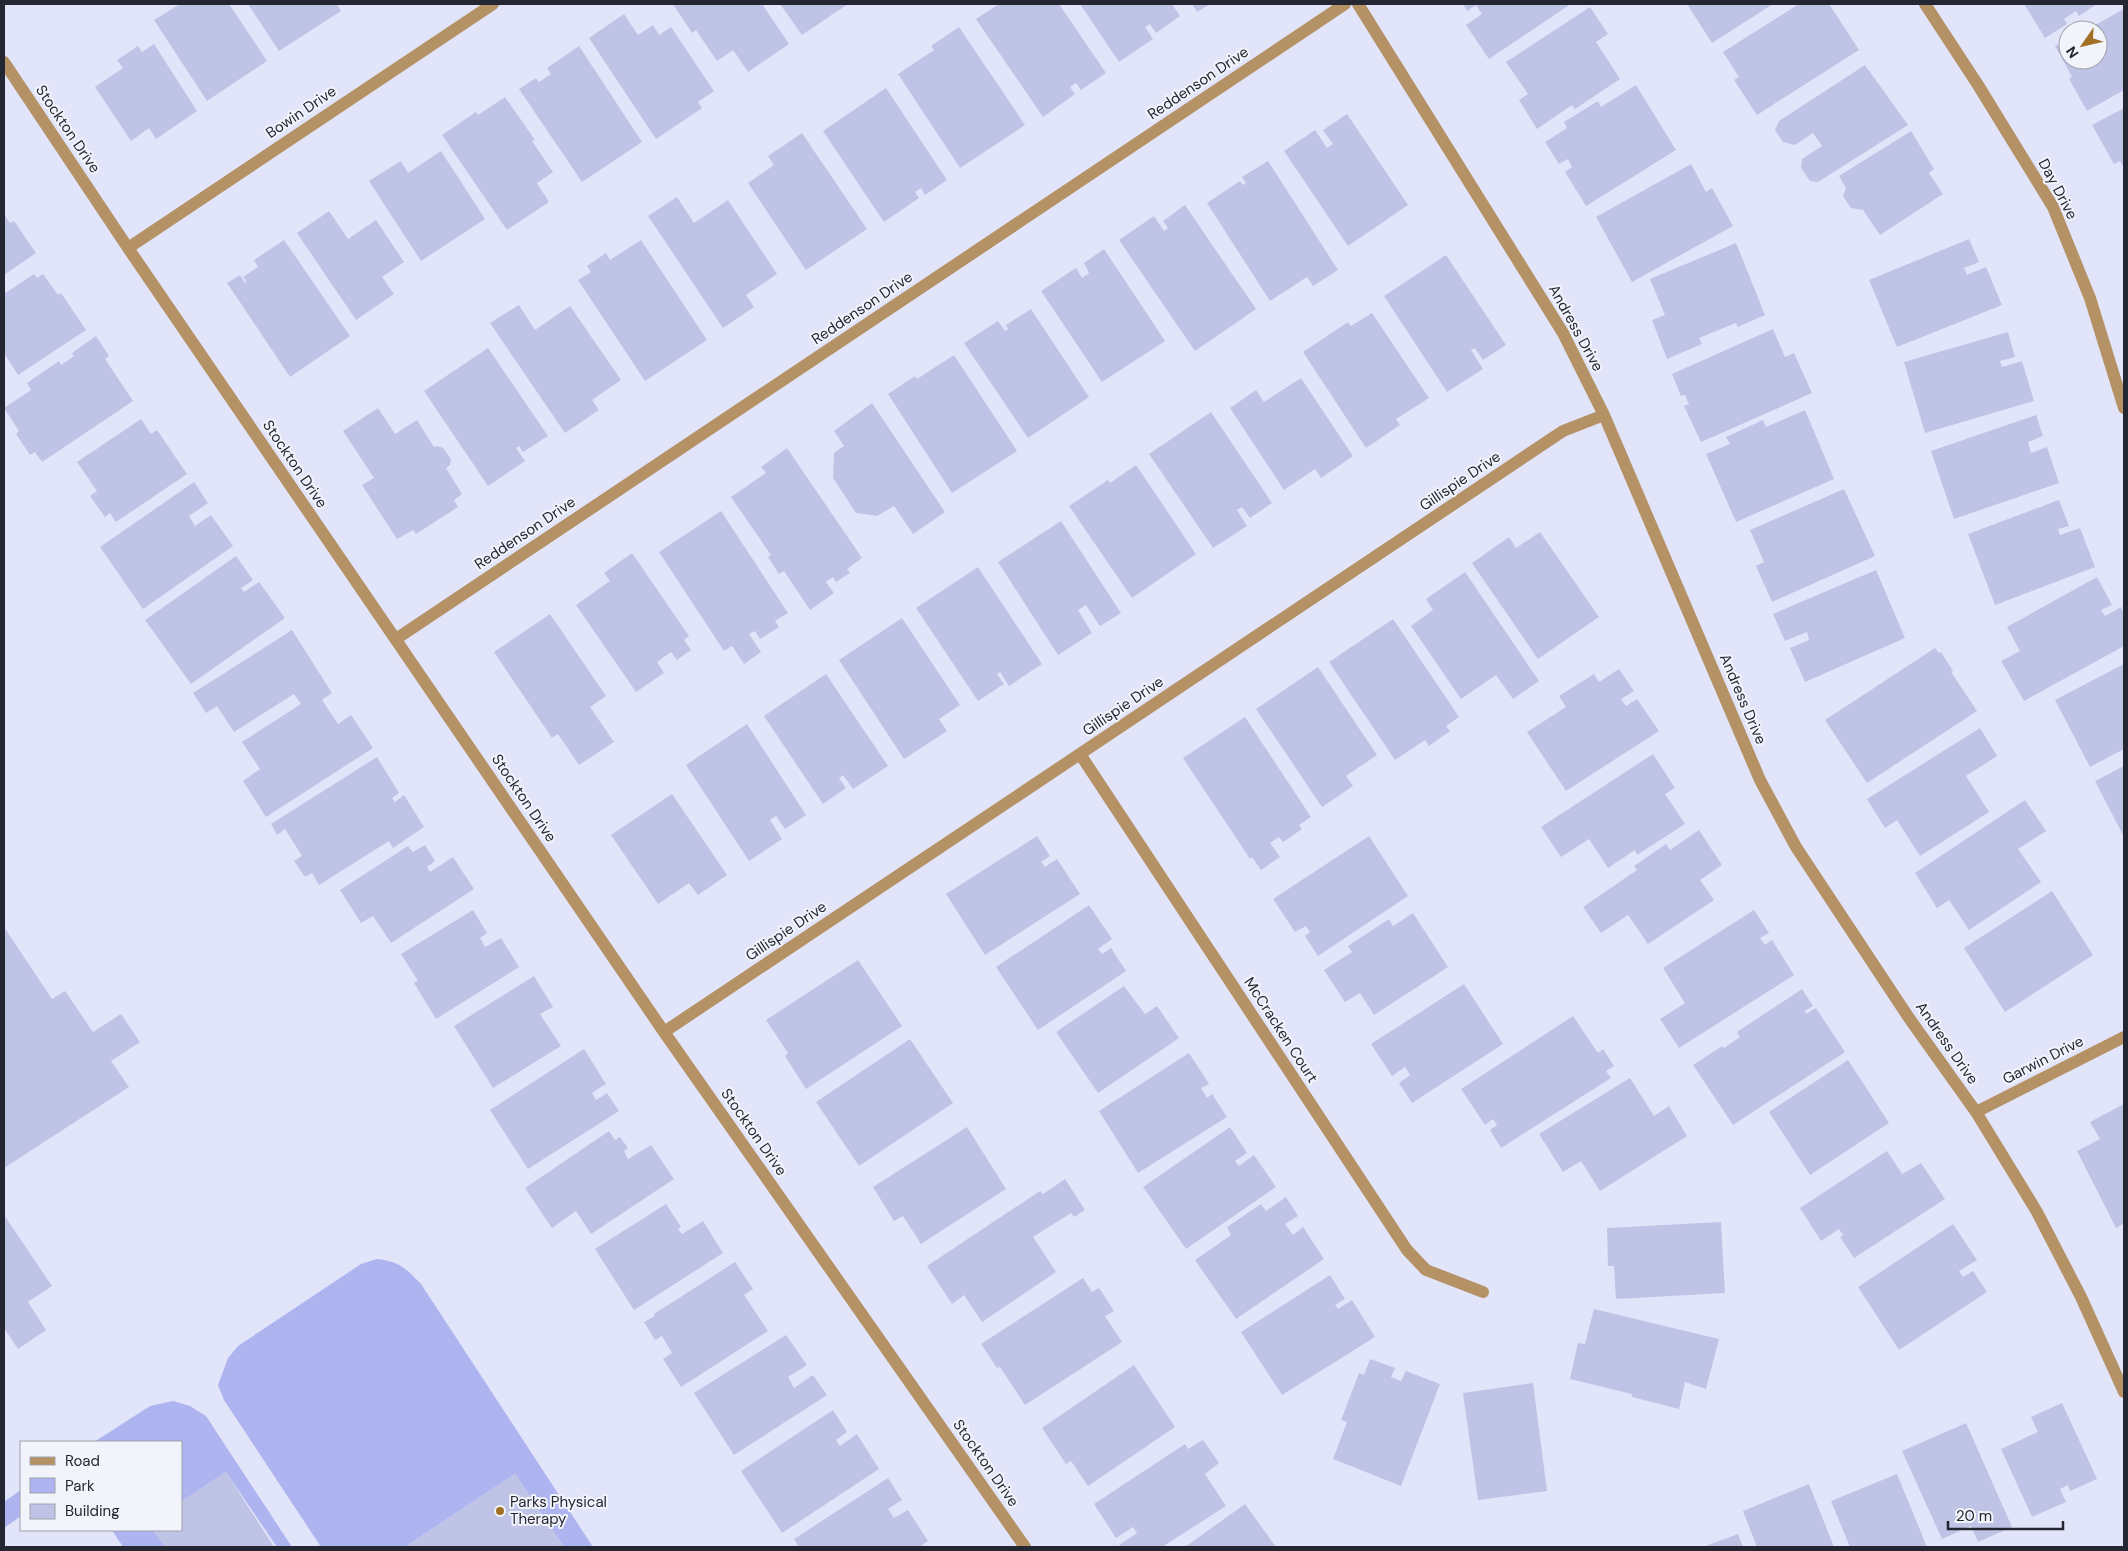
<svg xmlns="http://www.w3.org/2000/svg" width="2128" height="1551" viewBox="0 0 2128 1551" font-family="'DM Sans',sans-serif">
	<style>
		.green { fill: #adb4ef }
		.building { fill: #bfc3e5 }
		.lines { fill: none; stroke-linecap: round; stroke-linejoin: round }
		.minor { stroke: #b59266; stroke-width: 12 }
		.poi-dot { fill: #a16f25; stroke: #f2f4fb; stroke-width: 2 }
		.labels { text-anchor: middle; stroke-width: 4; stroke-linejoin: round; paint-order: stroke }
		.street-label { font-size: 15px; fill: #242632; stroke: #f2f4fb }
		.poi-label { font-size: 15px; fill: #242632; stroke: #f2f4fb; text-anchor: start }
	</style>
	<rect width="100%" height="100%" fill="#e2e5fa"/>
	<path class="green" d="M 377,1259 C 401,1262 405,1268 421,1284 L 593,1547 L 564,1547 L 515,1474 L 405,1547 L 321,1547 L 224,1400 L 218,1385 L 228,1358 L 238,1346 L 361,1264 Z
		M 173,1401 L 190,1406 L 206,1416 L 292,1547 L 277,1547 L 226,1472 L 181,1502 L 181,1442 L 94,1442 L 150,1406 Z
		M 21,1490 L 21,1516 L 4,1528 L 4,1502 Z
		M 112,1530 L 153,1530 L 165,1547 L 123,1547 Z"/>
	<path class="building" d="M 180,4 L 229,4 L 267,61 L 207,101 L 154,20 Z
		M 248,4 L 337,4 L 341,11 L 279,51 Z
		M 673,4 L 762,4 L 789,44 L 748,72 L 733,50 L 717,61 L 696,30 L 692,33 Z
		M 780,4 L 848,4 L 802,35 Z
		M 999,4 L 1059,4 L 1106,73 L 1081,90 L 1076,83 L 1070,87 L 1075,94 L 1043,117 L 976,19 Z
		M 1080,4 L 1172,4 L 1180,16 L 1156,33 L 1150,24 L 1145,27 L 1153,39 L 1119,62 Z
		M 1192,4 L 1210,4 L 1197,12 Z
		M 1463,4 L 1571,4 L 1489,59 L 1466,25 L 1482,14 L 1476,5 L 1467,11 Z
		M 1687,4 L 1773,4 L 1712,43 Z
		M 1799,4 L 1829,4 L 1859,50 L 1757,115 L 1734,80 L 1739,77 L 1723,52 Z
		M 2024,4 L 2097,4 L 2079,16 L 2076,11 L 2064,19 L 2067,24 L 2045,38 Z
		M 1590,7 L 1608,34 L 1596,42 L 1620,79 L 1575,109 L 1572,105 L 1537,129 L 1519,100 L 1528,94 L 1506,62 Z
		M 2124,9 L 2124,90 L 2087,111 L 2069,79 L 2072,77 L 2055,46 L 2068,39 L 2068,60 L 2098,60 L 2098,30 L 2086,30 Z
		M 624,14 L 638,35 L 653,25 L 659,35 L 671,27 L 714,91 L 698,102 L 702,108 L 656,139 L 589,38 Z
		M 959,27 L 1025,125 L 960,168 L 898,74 L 934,50 L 931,46 Z
		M 154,44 L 197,111 L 156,139 L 149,128 L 131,141 L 95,87 L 123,68 L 117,60 L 138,46 L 142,52 Z
		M 579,46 L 642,142 L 582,182 L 519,89 L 536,78 L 539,82 L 551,74 L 547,68 Z
		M 1865,65 L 1908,125 L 1818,182 L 1810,181 L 1801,168 L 1802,159 L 1822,146 L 1813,133 L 1795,145 L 1783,142 L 1775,130 L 1779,121 Z
		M 1636,85 L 1676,150 L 1586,206 L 1565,172 L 1572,167 L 1568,159 L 1559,164 L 1545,142 L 1567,128 L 1564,122 L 1598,101 L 1601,107 Z
		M 886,88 L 947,180 L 925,195 L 921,188 L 915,192 L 919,198 L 884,222 L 823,131 Z
		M 505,97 L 535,140 L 532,141 L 553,172 L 537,183 L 549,202 L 507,230 L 442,135 L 476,112 L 478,115 Z
		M 2124,108 L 2124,168 L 2120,161 L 2114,164 L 2092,125 Z
		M 1347,114 L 1408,205 L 1348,246 L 1284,151 L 1315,130 L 1327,148 L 1333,144 L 1323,130 Z
		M 1911,131 L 1934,169 L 1929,173 L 1943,194 L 1880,235 L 1863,210 L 1851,208 L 1843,196 L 1846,188 L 1839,176 Z
		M 802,133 L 867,229 L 806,270 L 748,183 L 774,165 L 768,156 Z
		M 441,151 L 485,219 L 421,261 L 369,181 L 401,161 L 408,173 Z
		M 1268,161 L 1338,270 L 1313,286 L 1307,277 L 1270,301 L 1207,203 L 1240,181 L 1243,185 L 1246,183 L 1242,177 Z
		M 1691,164 L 1706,192 L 1712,188 L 1733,226 L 1632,282 L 1596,217 Z
		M 677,197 L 694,223 L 728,200 L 777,274 L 746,295 L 754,307 L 723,328 L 648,216 Z
		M 1185,205 L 1256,309 L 1195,351 L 1119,240 L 1154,216 L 1164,231 L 1168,228 L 1163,221 Z
		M 329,211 L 348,239 L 376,220 L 404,262 L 382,277 L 394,294 L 356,320 L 297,233 Z
		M 4,214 L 10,223 L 14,221 L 36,253 L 4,275 Z
		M 1969,239 L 1979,262 L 1964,268 L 1967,275 L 1986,267 L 2002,305 L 1897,347 L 1869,280 Z
		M 284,240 L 350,336 L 290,377 L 227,283 L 240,275 L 245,283 L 247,282 L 243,277 L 258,267 L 254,260 Z
		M 641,240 L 707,340 L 645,381 L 578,280 L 591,272 L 587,266 L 606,253 L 610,260 Z
		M 1736,243 L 1765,315 L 1738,327 L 1736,323 L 1699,338 L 1702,344 L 1667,359 L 1652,320 L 1665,315 L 1650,279 Z
		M 1104,249 L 1165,341 L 1102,382 L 1041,291 L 1076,268 L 1082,278 L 1089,273 L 1084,263 Z
		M 1446,255 L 1506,345 L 1483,360 L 1475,348 L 1471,350 L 1483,369 L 1447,392 L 1384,296 Z
		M 34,274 L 37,278 L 43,274 L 58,295 L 61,293 L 86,330 L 18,375 L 4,353 L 4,294 Z
		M 519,305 L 535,330 L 570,306 L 621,380 L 592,400 L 599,410 L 565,433 L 490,323 Z
		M 1031,309 L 1089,397 L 1028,438 L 964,343 L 998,321 L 1005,331 L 1008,329 L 1006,325 Z
		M 1372,313 L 1429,398 L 1396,419 L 1400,425 L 1366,448 L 1303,352 L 1348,322 L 1351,326 Z
		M 1773,329 L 1785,357 L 1794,353 L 1812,393 L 1701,442 L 1684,406 L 1689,404 L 1685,395 L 1681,396 L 1672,374 Z
		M 2008,332 L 2015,357 L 2000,361 L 2002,367 L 2022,361 L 2034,401 L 1925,433 L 1904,362 Z
		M 96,336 L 109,356 L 105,359 L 133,401 L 42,462 L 35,452 L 30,455 L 16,434 L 19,431 L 4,408 L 31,390 L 27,383 L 59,361 L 61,365 L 74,356 L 72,353 Z
		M 488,348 L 548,436 L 523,452 L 519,446 L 516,448 L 525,461 L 488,486 L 424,391 Z
		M 954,355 L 1017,451 L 952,493 L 888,394 L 915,376 L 917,379 Z
		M 1301,378 L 1353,456 L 1321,478 L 1315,469 L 1284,490 L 1230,408 L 1256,390 L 1264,402 Z
		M 872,403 L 945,512 L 913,534 L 894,506 L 877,516 L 856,513 L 833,478 L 834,453 L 844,446 L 834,431 Z
		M 378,408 L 395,434 L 417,420 L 434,447 L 437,446 L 443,448 L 451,459 L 450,465 L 446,468 L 462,494 L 454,500 L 458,507 L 416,534 L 413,530 L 397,539 L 362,485 L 374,478 L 343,431 Z
		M 1805,410 L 1834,479 L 1736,522 L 1706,454 L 1730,444 L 1726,437 L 1763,420 L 1766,427 Z
		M 1211,412 L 1272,503 L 1250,518 L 1242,507 L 1237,510 L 1247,526 L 1213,548 L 1149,454 Z
		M 2036,415 L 2043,436 L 2028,442 L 2031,453 L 2047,447 L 2059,483 L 1954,519 L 1931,451 Z
		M 141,419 L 151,434 L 157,430 L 187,474 L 116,522 L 110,513 L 105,517 L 90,496 L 97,491 L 77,462 Z
		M 787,448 L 862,558 L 847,569 L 850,573 L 836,582 L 833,577 L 826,582 L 834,593 L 810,610 L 784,571 L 779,574 L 768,557 L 771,555 L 731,497 L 766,473 L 761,467 Z
		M 1136,465 L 1196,554 L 1132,598 L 1069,506 L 1108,480 L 1110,483 Z
		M 194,482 L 208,503 L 189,516 L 195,526 L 211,515 L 233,546 L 143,609 L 100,547 Z
		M 1844,489 L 1875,556 L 1772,602 L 1756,566 L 1764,562 L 1750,530 Z
		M 2059,500 L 2069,526 L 2058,529 L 2060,535 L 2080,528 L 2095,567 L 1995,605 L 1968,534 Z
		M 721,511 L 788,613 L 775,621 L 779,627 L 760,639 L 755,631 L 749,634 L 761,652 L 744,664 L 732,646 L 724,651 L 659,552 Z
		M 1061,521 L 1121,613 L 1100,626 L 1086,605 L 1078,610 L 1092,633 L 1058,655 L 998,562 Z
		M 1540,532 L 1599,617 L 1538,659 L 1472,563 L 1509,537 L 1516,548 Z
		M 632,553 L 689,636 L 684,640 L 691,650 L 677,660 L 671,652 L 657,662 L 664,673 L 636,692 L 576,605 L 610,581 L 604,573 Z
		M 236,556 L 253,580 L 241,588 L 244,592 L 259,582 L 285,618 L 191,684 L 145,620 Z
		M 978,567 L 1042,664 L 1009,686 L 1000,672 L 997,674 L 1004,684 L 978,701 L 916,608 Z
		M 1876,570 L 1905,638 L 1805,682 L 1790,648 L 1809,640 L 1807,632 L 1785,641 L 1773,614 Z
		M 1465,572 L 1539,681 L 1513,699 L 1496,675 L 1461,699 L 1411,626 L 1433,610 L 1426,599 Z
		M 2097,577 L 2112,605 L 2101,610 L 2105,616 L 2121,607 L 2124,614 L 2124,646 L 2024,701 L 2001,661 L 2020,651 L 2007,627 Z
		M 550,614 L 606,696 L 590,707 L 614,742 L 579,765 L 558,734 L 552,738 L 494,652 Z
		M 902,618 L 960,705 L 939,719 L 947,731 L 904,759 L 839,660 Z
		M 1393,619 L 1459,717 L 1446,726 L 1450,731 L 1429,746 L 1425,740 L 1395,760 L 1329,662 Z
		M 292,630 L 332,693 L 322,700 L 338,724 L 351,715 L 373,748 L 266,817 L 243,781 L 260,769 L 242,742 L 301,704 L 294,694 L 234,732 L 217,706 L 206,713 L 193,693 Z
		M 1935,648 L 1939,653 L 1941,652 L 1953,671 L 1951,672 L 1977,711 L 1867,783 L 1825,720 Z
		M 2124,664 L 2124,749 L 2090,767 L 2055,700 Z
		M 1318,667 L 1377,755 L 1346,776 L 1353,786 L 1322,807 L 1256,709 Z
		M 1619,669 L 1634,691 L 1621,699 L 1626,706 L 1637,699 L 1659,731 L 1566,791 L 1527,732 L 1566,707 L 1559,696 L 1594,674 L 1599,682 Z
		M 826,674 L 888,766 L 853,789 L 843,775 L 839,778 L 846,788 L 823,804 L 764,716 Z
		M 1245,717 L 1311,817 L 1299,825 L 1302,829 L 1283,842 L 1279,837 L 1270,843 L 1280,857 L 1261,870 L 1252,857 L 1250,859 L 1183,758 Z
		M 747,724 L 806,815 L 785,829 L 776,816 L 770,820 L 782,839 L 749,861 L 686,765 Z
		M 1980,728 L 1997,756 L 1966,776 L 1989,812 L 1920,856 L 1897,820 L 1885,828 L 1867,799 Z
		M 1653,754 L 1675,788 L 1665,794 L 1685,824 L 1637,855 L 1635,850 L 1608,868 L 1589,839 L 1561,857 L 1541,827 Z
		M 377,757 L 399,793 L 392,798 L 395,802 L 404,795 L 424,827 L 393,848 L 389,841 L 319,885 L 312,873 L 305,877 L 294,861 L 302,856 L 285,829 L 277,835 L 271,824 Z
		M 2124,766 L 2124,837 L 2095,781 Z
		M 672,794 L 727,875 L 698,895 L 689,883 L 658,904 L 611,835 Z
		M 2025,800 L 2046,831 L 2018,849 L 2041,882 L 1969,930 L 1949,900 L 1937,908 L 1915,873 Z
		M 1699,830 L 1722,865 L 1700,880 L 1714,900 L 1648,944 L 1628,915 L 1601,933 L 1583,907 L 1637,870 L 1634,866 L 1666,844 L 1670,850 Z
		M 1037,836 L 1050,856 L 1041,862 L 1045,867 L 1057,859 L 1080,894 L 985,955 L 946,894 Z
		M 1369,836 L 1408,896 L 1318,956 L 1305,936 L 1310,932 L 1306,926 L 1295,932 L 1273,899 Z
		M 425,845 L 435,861 L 427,867 L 430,872 L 453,857 L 474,889 L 391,943 L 373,916 L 361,923 L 340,890 L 408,846 L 413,852 Z
		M 2052,891 L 2093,955 L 2005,1012 L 1964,948 Z
		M 1089,905 L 1112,939 L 1098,949 L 1102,954 L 1111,948 L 1126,971 L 1038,1030 L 996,967 Z
		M 473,910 L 487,933 L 480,938 L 485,947 L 501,938 L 519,967 L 436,1019 L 414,983 L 418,981 L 401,954 Z
		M 1754,910 L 1769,933 L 1760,938 L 1765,945 L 1772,940 L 1794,975 L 1679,1048 L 1660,1019 L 1685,1003 L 1663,968 Z
		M 1413,913 L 1448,967 L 1374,1015 L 1360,993 L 1345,1002 L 1324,970 L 1352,952 L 1348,946 L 1389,919 L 1393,926 Z
		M 4,927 L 52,999 L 65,991 L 93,1032 L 121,1014 L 140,1042 L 111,1061 L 129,1087 L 4,1168 Z
		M 858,960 L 902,1026 L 806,1089 L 785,1056 L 788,1053 L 766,1020 Z
		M 534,976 L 553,1007 L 540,1014 L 561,1046 L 493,1088 L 454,1026 Z
		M 1464,984 L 1503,1044 L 1412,1103 L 1399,1083 L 1410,1075 L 1405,1067 L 1392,1076 L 1371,1044 Z
		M 1124,986 L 1145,1014 L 1157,1006 L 1179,1038 L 1098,1093 L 1056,1032 Z
		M 1802,989 L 1813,1006 L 1805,1011 L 1806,1014 L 1816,1008 L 1845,1052 L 1733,1125 L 1693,1065 L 1722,1046 L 1724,1048 L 1740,1037 L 1737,1032 Z
		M 1573,1016 L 1598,1053 L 1603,1049 L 1614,1066 L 1606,1071 L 1611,1078 L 1501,1148 L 1490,1130 L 1497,1125 L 1493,1119 L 1485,1125 L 1461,1089 Z
		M 910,1039 L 953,1103 L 859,1166 L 816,1102 Z
		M 584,1049 L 606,1084 L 592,1093 L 596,1100 L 607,1093 L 619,1111 L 528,1169 L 490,1110 Z
		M 1189,1053 L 1209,1084 L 1201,1088 L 1207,1098 L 1212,1094 L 1227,1117 L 1138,1173 L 1099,1111 Z
		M 1848,1060 L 1889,1123 L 1810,1175 L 1769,1112 Z
		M 1630,1078 L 1654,1116 L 1669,1106 L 1687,1136 L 1600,1191 L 1581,1161 L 1563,1172 L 1539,1134 Z
		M 2124,1104 L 2124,1223 L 2116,1228 L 2077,1151 L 2100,1139 L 2090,1122 Z
		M 967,1127 L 1006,1189 L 921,1244 L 903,1216 L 894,1221 L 873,1187 Z
		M 1230,1127 L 1247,1153 L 1235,1161 L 1239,1166 L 1254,1155 L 1276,1187 L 1186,1249 L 1143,1187 Z
		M 609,1131 L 615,1140 L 620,1137 L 628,1148 L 624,1151 L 628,1159 L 651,1145 L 674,1179 L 591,1234 L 576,1211 L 552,1228 L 525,1188 Z
		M 1887,1151 L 1902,1174 L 1921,1163 L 1945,1199 L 1854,1258 L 1840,1237 L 1843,1235 L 1839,1229 L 1821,1241 L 1800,1208 Z
		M 1065,1179 L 1085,1210 L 1074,1217 L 1071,1213 L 1033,1237 L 1056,1272 L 982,1322 L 964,1295 L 952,1304 L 927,1266 L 1040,1191 L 1043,1194 Z
		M 1286,1197 L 1298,1216 L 1285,1224 L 1293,1235 L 1303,1227 L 1324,1259 L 1236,1319 L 1195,1260 L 1231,1235 L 1227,1227 L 1261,1204 L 1266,1211 Z
		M 666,1204 L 681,1227 L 678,1229 L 682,1234 L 703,1221 L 723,1253 L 634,1310 L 595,1249 Z
		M 4,1215 L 52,1286 L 28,1302 L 46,1330 L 18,1349 L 4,1328 Z
		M 1721,1222 L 1725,1293 L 1616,1299 L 1614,1266 L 1608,1266 L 1607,1228 Z
		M 1953,1224 L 1977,1260 L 1959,1271 L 1963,1277 L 1973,1271 L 1987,1292 L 1899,1350 L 1858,1287 Z
		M 735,1262 L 753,1289 L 744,1295 L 768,1331 L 681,1387 L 663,1359 L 672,1353 L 662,1336 L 655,1340 L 644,1322 L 655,1316 L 654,1314 Z
		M 1330,1275 L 1345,1299 L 1335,1305 L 1338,1309 L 1352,1300 L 1375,1337 L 1282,1395 L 1241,1332 Z
		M 1083,1278 L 1092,1292 L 1099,1288 L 1114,1311 L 1105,1316 L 1122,1342 L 1025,1405 L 1000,1367 L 997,1368 L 981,1344 Z
		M 1594,1309 L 1719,1339 L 1706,1389 L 1685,1382 L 1679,1409 L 1632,1397 L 1632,1394 L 1570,1379 L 1578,1343 L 1585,1344 Z
		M 786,1335 L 807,1365 L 788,1377 L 794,1388 L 813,1375 L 827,1395 L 734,1455 L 694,1393 Z
		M 1370,1359 L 1395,1368 L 1391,1377 L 1401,1381 L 1406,1371 L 1440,1384 L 1401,1486 L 1333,1459 L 1347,1422 L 1341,1420 L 1359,1373 L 1364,1375 Z
		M 1134,1365 L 1175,1427 L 1088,1486 L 1071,1461 L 1066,1464 L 1042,1428 Z
		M 1533,1383 L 1547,1491 L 1478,1500 L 1463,1393 Z
		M 2062,1403 L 2097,1479 L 2070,1491 L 2068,1485 L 2060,1489 L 2066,1502 L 2032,1517 L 2001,1449 L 2038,1432 L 2031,1417 Z
		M 833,1410 L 847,1432 L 836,1440 L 840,1446 L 857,1434 L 879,1469 L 782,1533 L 741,1471 Z
		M 1966,1423 L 2012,1527 L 1978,1542 L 1971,1526 L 1942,1539 L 1902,1451 Z
		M 1203,1440 L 1219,1463 L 1205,1474 L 1226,1506 L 1162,1547 L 1121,1547 L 1119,1545 L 1137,1533 L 1133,1527 L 1116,1538 L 1094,1504 L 1185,1444 L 1188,1449 Z
		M 226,1472 L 274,1547 L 165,1547 L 153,1530 L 181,1530 L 181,1502 Z
		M 515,1474 L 564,1547 L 405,1547 Z
		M 1897,1474 L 1927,1547 L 1850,1547 L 1831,1501 Z
		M 888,1478 L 902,1500 L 888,1509 L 894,1518 L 908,1510 L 928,1541 L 919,1547 L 799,1547 L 794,1539 Z
		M 1809,1484 L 1834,1547 L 1757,1547 L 1743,1511 Z
		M 1245,1504 L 1276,1547 L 1185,1547 Z
		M 1738,1534 L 1743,1547 L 1703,1547 Z"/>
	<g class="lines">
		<path class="minor" d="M 1358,4 L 1563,333 L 1604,415 L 1760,780 L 1796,847 L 1909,1018 L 1976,1112 L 2037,1212 L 2081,1297 L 2124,1392
			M 1925,4 L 1978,85 L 2053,207 L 2090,298 L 2124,408
			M 4,62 L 128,248 L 664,1032 L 1025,1547
			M 128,248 L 493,4
			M 396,639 L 1345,4
			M 1080,754 L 1407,1250 L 1426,1270 L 1483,1292
			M 664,1032 L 1563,431 L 1604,415
			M 1976,1112 L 2124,1037"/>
	</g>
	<circle class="poi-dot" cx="500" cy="1511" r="5"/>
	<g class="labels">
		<g class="street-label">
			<text transform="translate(1198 83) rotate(-34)" y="5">Reddenson Drive</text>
			<text transform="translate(301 112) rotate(-34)" y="5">Bowin Drive</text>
			<text transform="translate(68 129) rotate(56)" y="5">Stockton Drive</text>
			<text transform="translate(2058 189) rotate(62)" y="5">Day Drive</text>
			<text transform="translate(862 308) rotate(-34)" y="5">Reddenson Drive</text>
			<text transform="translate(1576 328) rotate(61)" y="5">Andress Drive</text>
			<text transform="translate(295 464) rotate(56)" y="5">Stockton Drive</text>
			<text transform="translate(1460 481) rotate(-34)" y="5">Gillispie Drive</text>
			<text transform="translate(525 533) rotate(-34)" y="5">Reddenson Drive</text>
			<text transform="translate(1743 699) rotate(67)" y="5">Andress Drive</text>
			<text transform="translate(1123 706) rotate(-34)" y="5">Gillispie Drive</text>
			<text transform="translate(524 798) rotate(56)" y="5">Stockton Drive</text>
			<text transform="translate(786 931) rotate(-34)" y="5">Gillispie Drive</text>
			<text transform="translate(1281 1030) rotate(57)" y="5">McCracken Court</text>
			<text transform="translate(1947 1043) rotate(55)" y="5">Andress Drive</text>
			<text transform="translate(2043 1060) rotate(-27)" y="5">Garwin Drive</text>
			<text transform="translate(754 1132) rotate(55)" y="5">Stockton Drive</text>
			<text transform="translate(986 1463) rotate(55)" y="5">Stockton Drive</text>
		</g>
		<g class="poi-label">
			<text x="510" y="1507">Parks Physical<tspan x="510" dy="17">Therapy</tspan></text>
		</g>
	</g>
	<rect width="2128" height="1551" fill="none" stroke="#242632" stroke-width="10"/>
	<rect x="20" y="1441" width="162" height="90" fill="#f2f4fb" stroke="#a0a2ab"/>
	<rect x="30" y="1457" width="25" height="8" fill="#b59266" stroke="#a0a2ab"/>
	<text x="65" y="1466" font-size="15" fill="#242632">Road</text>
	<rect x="30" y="1478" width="25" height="15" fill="#adb4ef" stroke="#a0a2ab"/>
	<text x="65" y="1491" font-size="15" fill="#242632">Park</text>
	<rect x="30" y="1504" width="25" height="15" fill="#bfc3e5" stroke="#a0a2ab"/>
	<text x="65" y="1516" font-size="15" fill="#242632">Building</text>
	<g transform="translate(2083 45) rotate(236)"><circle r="24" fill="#f2f4fb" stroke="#a0a2ab"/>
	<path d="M0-4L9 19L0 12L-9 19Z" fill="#a16f25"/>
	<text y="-8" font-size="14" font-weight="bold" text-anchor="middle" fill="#242632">N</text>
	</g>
	<path d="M1948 1521v8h115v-8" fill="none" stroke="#242632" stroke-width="2.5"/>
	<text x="1956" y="1521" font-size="15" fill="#242632" stroke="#f2f4fb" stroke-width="4" paint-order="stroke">20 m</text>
</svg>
